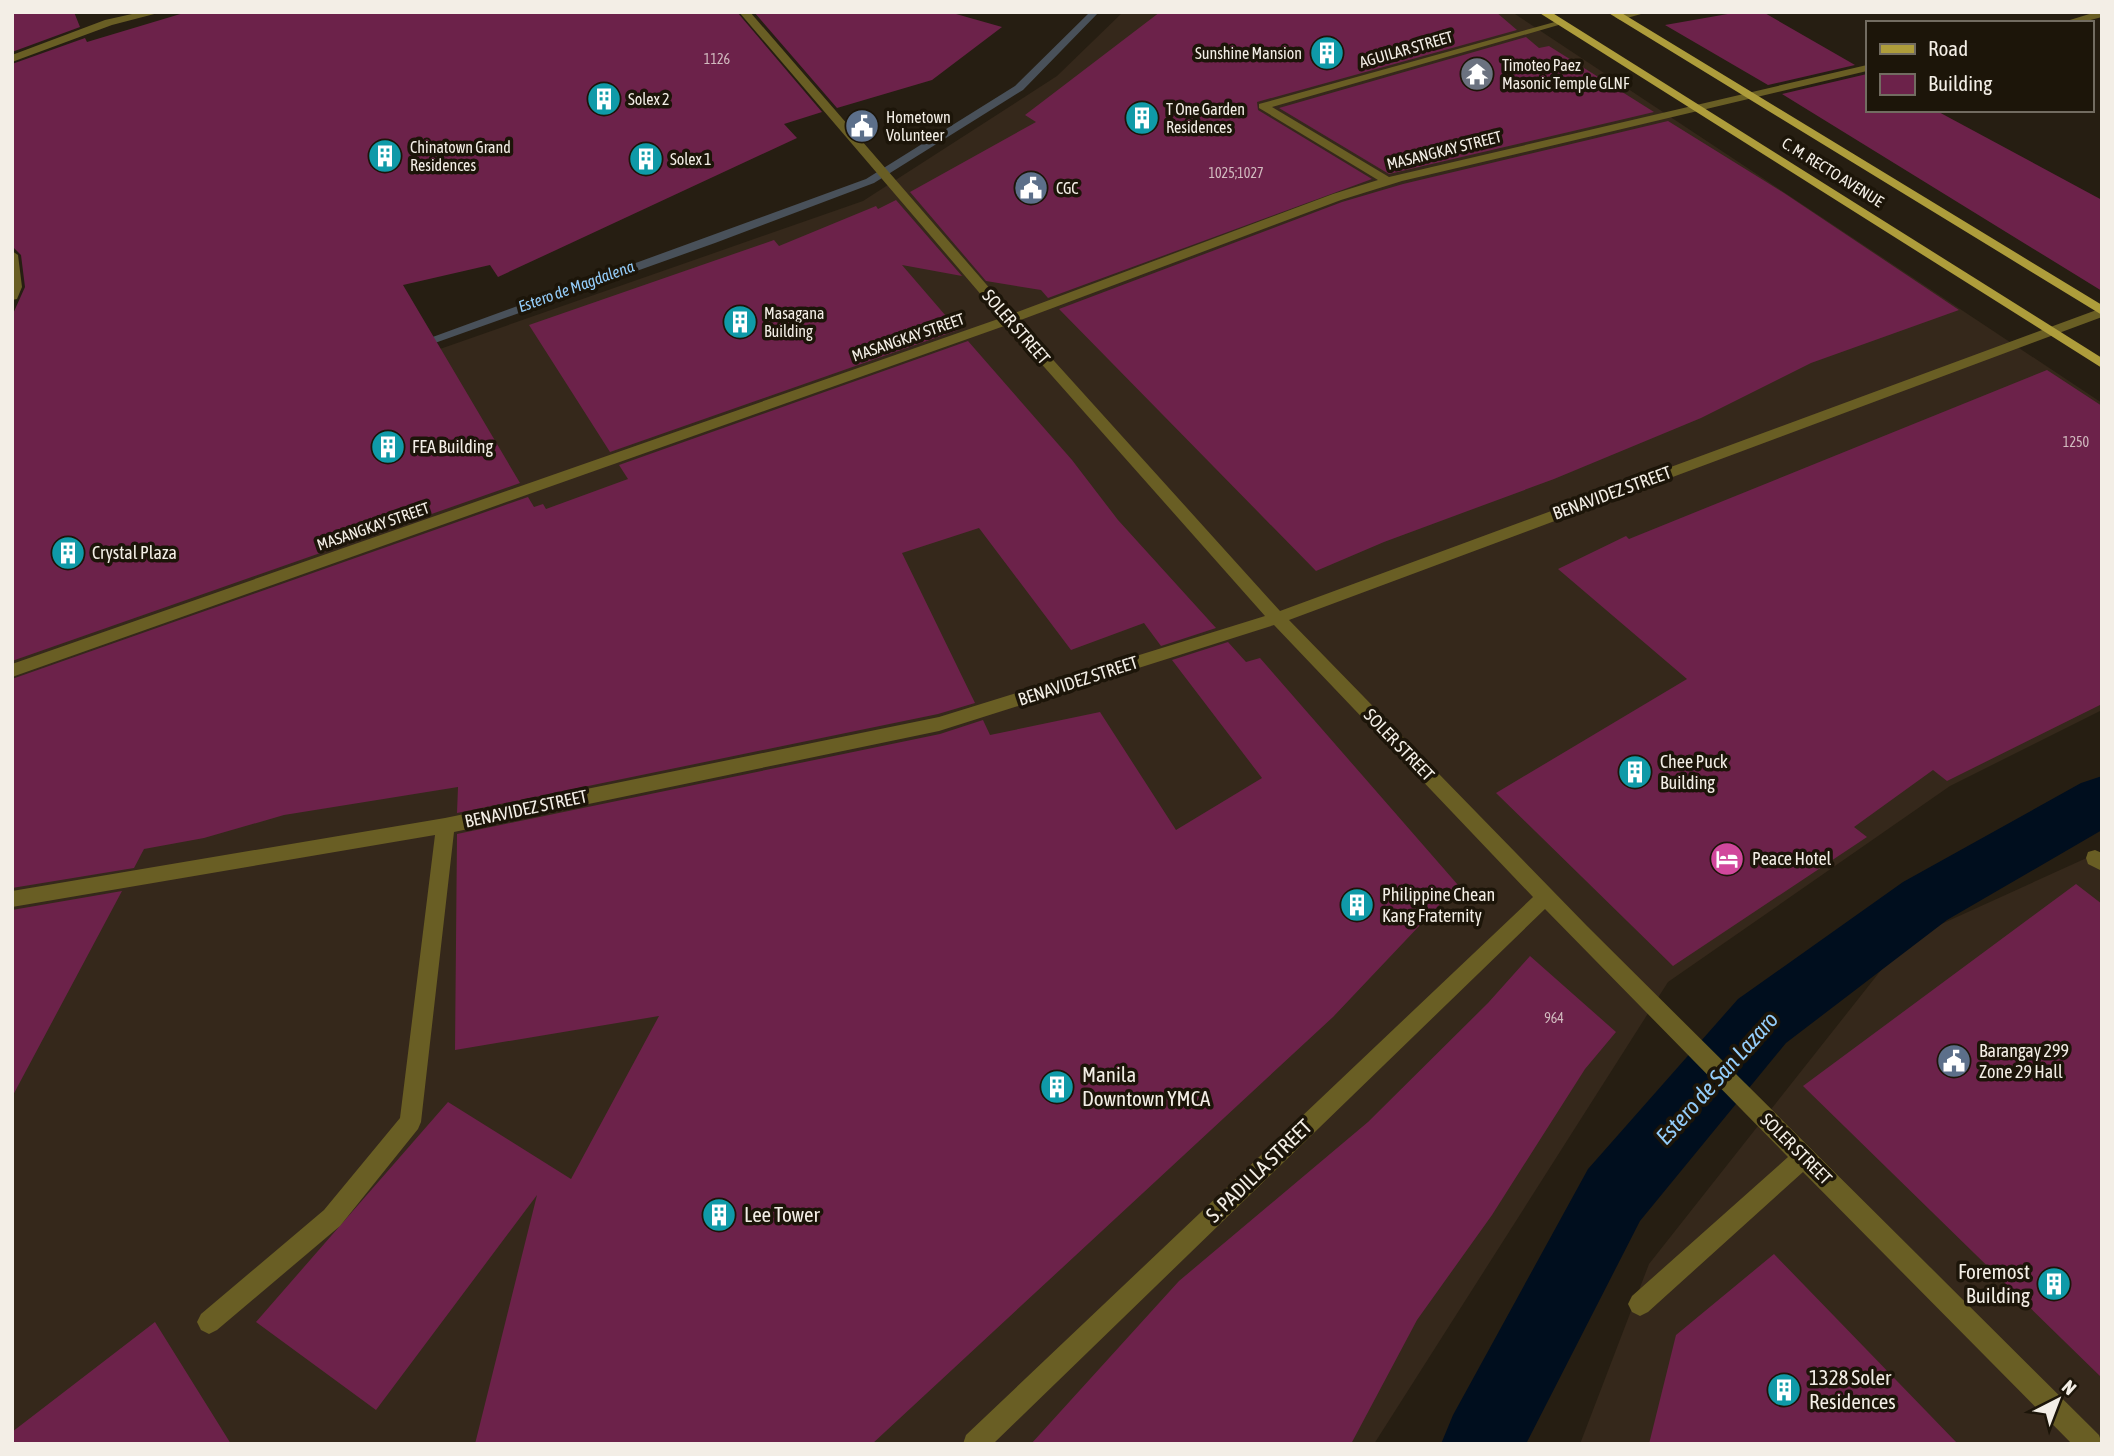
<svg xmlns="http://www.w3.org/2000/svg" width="2114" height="1456" viewBox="0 0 2114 1456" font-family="'Asap Condensed',sans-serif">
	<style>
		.commercial { fill: #35281b }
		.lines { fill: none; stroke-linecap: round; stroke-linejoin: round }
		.stream { fill: #49515a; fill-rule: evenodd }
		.canal { fill: #000e1e; fill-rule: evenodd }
		.building { fill: #6c224a }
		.minor { fill: #695e24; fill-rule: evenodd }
		.major { fill: #ae9d3b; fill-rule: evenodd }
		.labels { text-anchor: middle; stroke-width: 7; stroke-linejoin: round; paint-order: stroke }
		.number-label { font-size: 14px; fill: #d1bbbf }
		.far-street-label { font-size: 16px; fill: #f3eee6; stroke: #1c1509 }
		.far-poi-label { font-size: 16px; fill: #f3eee6; stroke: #1c1509; text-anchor: start }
		.far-water-label { font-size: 16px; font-style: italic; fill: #94cdfa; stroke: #1c1509 }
		.street-label { font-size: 18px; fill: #f3eee6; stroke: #1c1509 }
		.poi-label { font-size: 18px; fill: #f3eee6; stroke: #1c1509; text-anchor: start }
		.near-poi-label { font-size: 21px; fill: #f3eee6; stroke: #1c1509; text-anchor: start }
		.near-street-label { font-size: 21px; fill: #f3eee6; stroke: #1c1509 }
		.near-water-label { font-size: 23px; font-style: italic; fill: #94cdfa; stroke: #1c1509 }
	</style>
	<rect width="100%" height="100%" fill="#261e12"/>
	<path class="commercial" d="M 1123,12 L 1512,12 L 2102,403 L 2102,710 L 1950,786 L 1668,982 L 1374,1444 L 12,1444 L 12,495 L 42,488 L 863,201 L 1057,76 Z
		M 2102,851 L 2102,1444 L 1580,1444 L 1649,1264 L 1904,941 Z"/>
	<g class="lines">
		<path class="stream" d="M 1090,12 L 1099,12 L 1023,90 L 874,183 L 715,243 L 418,349 L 410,349 L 408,346 L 866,179 L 1015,86 Z"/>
		<path class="canal" d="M 2102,776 L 2102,830 L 1947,920 L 1786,1043 L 1640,1221 L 1526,1444 L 1441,1444 L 1453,1415 L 1588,1169 L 1738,999 L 1903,882 L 2081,783 Z"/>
	</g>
	<path class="building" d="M 12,12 L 74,12 L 80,27 L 12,52 Z
		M 187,12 L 737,12 L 822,112 L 784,124 L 797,138 L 498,277 L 490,265 L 403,285 L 520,483 L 12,661 L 12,316 L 25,287 L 21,255 L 12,246 L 12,64 L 85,38 L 87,42 Z
		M 754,12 L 949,12 L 1002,27 L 932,80 L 837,108 Z
		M 1160,12 L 1496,12 L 1517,30 L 1257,102 L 1258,110 L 1372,179 L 1048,298 L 1041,290 L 986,281 L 910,192 L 1036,122 L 1025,115 Z
		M 1739,12 L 1763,12 L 1855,65 L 1768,85 L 1665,25 Z
		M 1526,37 L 1539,48 L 1549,46 L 1654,112 L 1389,174 L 1279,108 Z
		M 1867,74 L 1867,110 L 1935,110 L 2102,200 L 2102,291 L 1782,94 Z
		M 1668,121 L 1784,193 L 1959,310 L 1811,363 L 1701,418 L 1554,479 L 1384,542 L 1316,571 L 1059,309 L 1342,202 L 1403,184 Z
		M 896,200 L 962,276 L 902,265 L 958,330 L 610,452 L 529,325 L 774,240 L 779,246 L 876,206 L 878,209 Z
		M 968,341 L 1072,460 L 1118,520 L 1216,628 L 1161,646 L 1144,623 L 1071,650 L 979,528 L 902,553 L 975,703 L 938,714 L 457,813 L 458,787 L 284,815 L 204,838 L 144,849 L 134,868 L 12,888 L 12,679 L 528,497 L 534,507 L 543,504 L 546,509 L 628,479 L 619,465 Z
		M 2047,370 L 2102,406 L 2102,704 L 1947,781 L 1933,770 L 1854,827 L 1867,837 L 1673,966 L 1496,793 L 1687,679 L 1558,569 L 1626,536 L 1629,539 Z
		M 1228,642 L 1246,662 L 1260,658 L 1458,885 L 1333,1017 L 872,1444 L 475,1444 L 537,1195 L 376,1410 L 256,1322 L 448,1102 L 571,1179 L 659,1016 L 455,1050 L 457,834 L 940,734 L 983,720 L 990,735 L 1100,712 L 1176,830 L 1262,778 L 1172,660 Z
		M 2076,884 L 2102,904 L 2102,1378 L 1803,1086 Z
		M 122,891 L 12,1097 L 12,910 Z
		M 1530,956 L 1616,1032 L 1585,1069 L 1492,1215 L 1417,1320 L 1351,1444 L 1031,1444 L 1179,1281 L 1368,1122 L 1488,1003 Z
		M 1774,1254 L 1958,1444 L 1649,1444 L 1676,1335 Z
		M 155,1322 L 231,1444 L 12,1444 L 12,1432 Z"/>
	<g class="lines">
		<path class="minor" d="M 141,12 L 162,12 L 112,25 L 12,62 L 12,55 L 105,20 Z
			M 739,12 L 750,12 L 1012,314 L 1333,194 L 1378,180 L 1259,108 L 1259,104 L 1562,20 L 1562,24 L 1272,107 L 1389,177 L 1867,65 L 1867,71 L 1402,181 L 1341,200 L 1018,321 L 1280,611 L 2102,308 L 2102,317 L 1289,620 L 1587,926 L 2099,1435 L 2102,1444 L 2072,1444 L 1803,1172 L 1648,1312 L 1640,1316 L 1632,1312 L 1628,1304 L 1632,1296 L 1788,1157 L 1545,909 L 993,1444 L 963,1444 L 966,1435 L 1533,897 L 1274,625 L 939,731 L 454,832 L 421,1122 L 418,1129 L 340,1226 L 217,1330 L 209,1334 L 201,1330 L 197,1322 L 201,1314 L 324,1210 L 400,1118 L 435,835 L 12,907 L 12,891 L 445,818 L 939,717 L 1265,616 L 1007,325 L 12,677 L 12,664 L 1001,318 Z
			M 1628,12 L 1648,12 L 1620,20 L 1615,17 Z
			M 2096,12 L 2102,12 L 2102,17 L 2079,23 L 2060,23 Z
			M 12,251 L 18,255 L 22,287 L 17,299 L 12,300 Z
			M 2095,850 L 2102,853 L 2102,871 L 2088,864 L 2086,858 L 2088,852 Z"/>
		<path class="major" d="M 1538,12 L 1551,12 L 2102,358 L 2102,368 Z
			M 1607,12 L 1620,12 L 2102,305 L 2102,315 Z"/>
	</g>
	<defs>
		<g id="building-disc" transform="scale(1.75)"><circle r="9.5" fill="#0f9aa8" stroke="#1c1509"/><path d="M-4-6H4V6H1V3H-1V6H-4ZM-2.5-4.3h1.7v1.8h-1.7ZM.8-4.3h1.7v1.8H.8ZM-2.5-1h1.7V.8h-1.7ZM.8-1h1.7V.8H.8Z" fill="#fff"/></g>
		<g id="temple-disc" transform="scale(1.75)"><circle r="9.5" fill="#6b7280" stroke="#1c1509"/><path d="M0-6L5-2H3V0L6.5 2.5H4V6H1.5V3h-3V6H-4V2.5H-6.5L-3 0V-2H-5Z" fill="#fff"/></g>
		<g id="civic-disc" transform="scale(1.75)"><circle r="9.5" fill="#5c6f8a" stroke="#1c1509"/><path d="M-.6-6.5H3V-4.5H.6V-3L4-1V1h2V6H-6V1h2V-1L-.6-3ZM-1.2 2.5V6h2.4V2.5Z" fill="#fff"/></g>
		<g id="hotel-disc" transform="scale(1.75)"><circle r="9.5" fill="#d1479c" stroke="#1c1509"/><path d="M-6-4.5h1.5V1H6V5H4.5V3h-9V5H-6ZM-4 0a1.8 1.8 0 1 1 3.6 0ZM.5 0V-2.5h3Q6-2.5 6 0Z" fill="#fff"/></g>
	</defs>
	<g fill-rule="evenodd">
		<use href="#building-disc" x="1327" y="53"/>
		<use href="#temple-disc" x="1477" y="74"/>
		<use href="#building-disc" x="604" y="99"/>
		<use href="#building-disc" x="1142" y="118"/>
		<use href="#civic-disc" x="862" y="126"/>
		<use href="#building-disc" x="385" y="156"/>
		<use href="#building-disc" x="646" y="159"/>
		<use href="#civic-disc" x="1031" y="188"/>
		<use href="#building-disc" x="740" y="322"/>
		<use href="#building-disc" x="388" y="447"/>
		<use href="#building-disc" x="68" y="553"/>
		<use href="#building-disc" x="1635" y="772"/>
		<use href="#hotel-disc" x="1727" y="859"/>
		<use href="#building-disc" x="1357" y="905"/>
		<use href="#civic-disc" x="1954" y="1061"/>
		<use href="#building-disc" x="1057" y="1087"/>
		<use href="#building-disc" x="719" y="1215"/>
		<use href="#building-disc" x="2054" y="1284"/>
		<use href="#building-disc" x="1784" y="1390"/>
	</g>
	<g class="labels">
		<g class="number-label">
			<text x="717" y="64">1126</text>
			<text x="1236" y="178">1025;1027</text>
			<text x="2076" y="447">1250</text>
			<text x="1554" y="1023">964</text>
		</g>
		<g class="far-street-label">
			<text transform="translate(1406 49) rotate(-16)" y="6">AGUILAR STREET</text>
			<text transform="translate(1444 150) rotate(-14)" y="6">MASANGKAY STREET</text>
			<text transform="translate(1833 172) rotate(32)" y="6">C. M. RECTO AVENUE</text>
			<text transform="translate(908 337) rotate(-19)" y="6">MASANGKAY STREET</text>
			<text transform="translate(373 526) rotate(-19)" y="6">MASANGKAY STREET</text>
		</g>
		<g class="far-poi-label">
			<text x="1302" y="59" text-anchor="end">Sunshine Mansion</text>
			<text x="1502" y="71">Timoteo Paez<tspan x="1502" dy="18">Masonic Temple GLNF</tspan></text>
			<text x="628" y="105">Solex 2</text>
			<text x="1166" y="115">T One Garden<tspan x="1166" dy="18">Residences</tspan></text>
			<text x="886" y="123">Hometown<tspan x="886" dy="18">Volunteer</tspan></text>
			<text x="410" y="153">Chinatown Grand<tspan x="410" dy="18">Residences</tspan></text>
			<text x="670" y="165">Solex 1</text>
			<text x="1056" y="194">CGC</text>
			<text x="764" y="319">Masagana<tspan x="764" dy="18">Building</tspan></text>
		</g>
		<g class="far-water-label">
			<text transform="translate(576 286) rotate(-20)" y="6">Estero de Magdalena</text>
		</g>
		<g class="street-label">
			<text transform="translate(1016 327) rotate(49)" y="6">SOLER STREET</text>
			<text transform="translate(1612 493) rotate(-20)" y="6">BENAVIDEZ STREET</text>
			<text transform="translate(1078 681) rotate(-18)" y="6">BENAVIDEZ STREET</text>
			<text transform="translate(1399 745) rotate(46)" y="6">SOLER STREET</text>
			<text transform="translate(526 809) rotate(-12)" y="6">BENAVIDEZ STREET</text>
			<text transform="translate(1796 1149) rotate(45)" y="6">SOLER STREET</text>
		</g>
		<g class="poi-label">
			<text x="412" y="453">FEA Building</text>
			<text x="92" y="559">Crystal Plaza</text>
			<text x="1660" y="768">Chee Puck<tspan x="1660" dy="21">Building</tspan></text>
			<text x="1752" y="865">Peace Hotel</text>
			<text x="1382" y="901">Philippine Chean<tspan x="1382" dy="21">Kang Fraternity</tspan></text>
			<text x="1979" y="1057">Barangay 299<tspan x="1979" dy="21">Zone 29 Hall</tspan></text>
		</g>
		<g class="near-poi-label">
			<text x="1082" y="1082">Manila<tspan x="1082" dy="24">Downtown YMCA</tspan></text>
			<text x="744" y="1222">Lee Tower</text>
			<text x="2030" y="1279" text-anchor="end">Foremost<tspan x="2030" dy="24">Building</tspan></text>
			<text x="1809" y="1385">1328 Soler<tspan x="1809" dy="24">Residences</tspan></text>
		</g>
		<g class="near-street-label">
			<text transform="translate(1259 1171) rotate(-44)" y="7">S. PADILLA STREET</text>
		</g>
		<g class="near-water-label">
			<text transform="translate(1717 1078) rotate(-48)" y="8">Estero de San Lazaro</text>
		</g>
	</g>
	<rect width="2114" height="1456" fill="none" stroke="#f3eee6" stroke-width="28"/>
	<rect x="1866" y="21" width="228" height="91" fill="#1c1509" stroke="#726c61" stroke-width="2"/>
	<rect x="1880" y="44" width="35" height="10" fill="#ae9d3b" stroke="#726c61" stroke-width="2"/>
	<text x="1928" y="56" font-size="21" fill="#f3eee6">Road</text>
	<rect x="1880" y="74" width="35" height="21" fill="#6c224a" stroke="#726c61" stroke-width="2"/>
	<text x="1928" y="91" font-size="21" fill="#f3eee6">Building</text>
	<g transform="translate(2058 1400) rotate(42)" stroke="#1c1509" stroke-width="5" paint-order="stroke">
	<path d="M0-5L12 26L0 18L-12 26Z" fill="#f3eee6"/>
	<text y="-10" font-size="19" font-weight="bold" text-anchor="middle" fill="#f3eee6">N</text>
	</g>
</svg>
